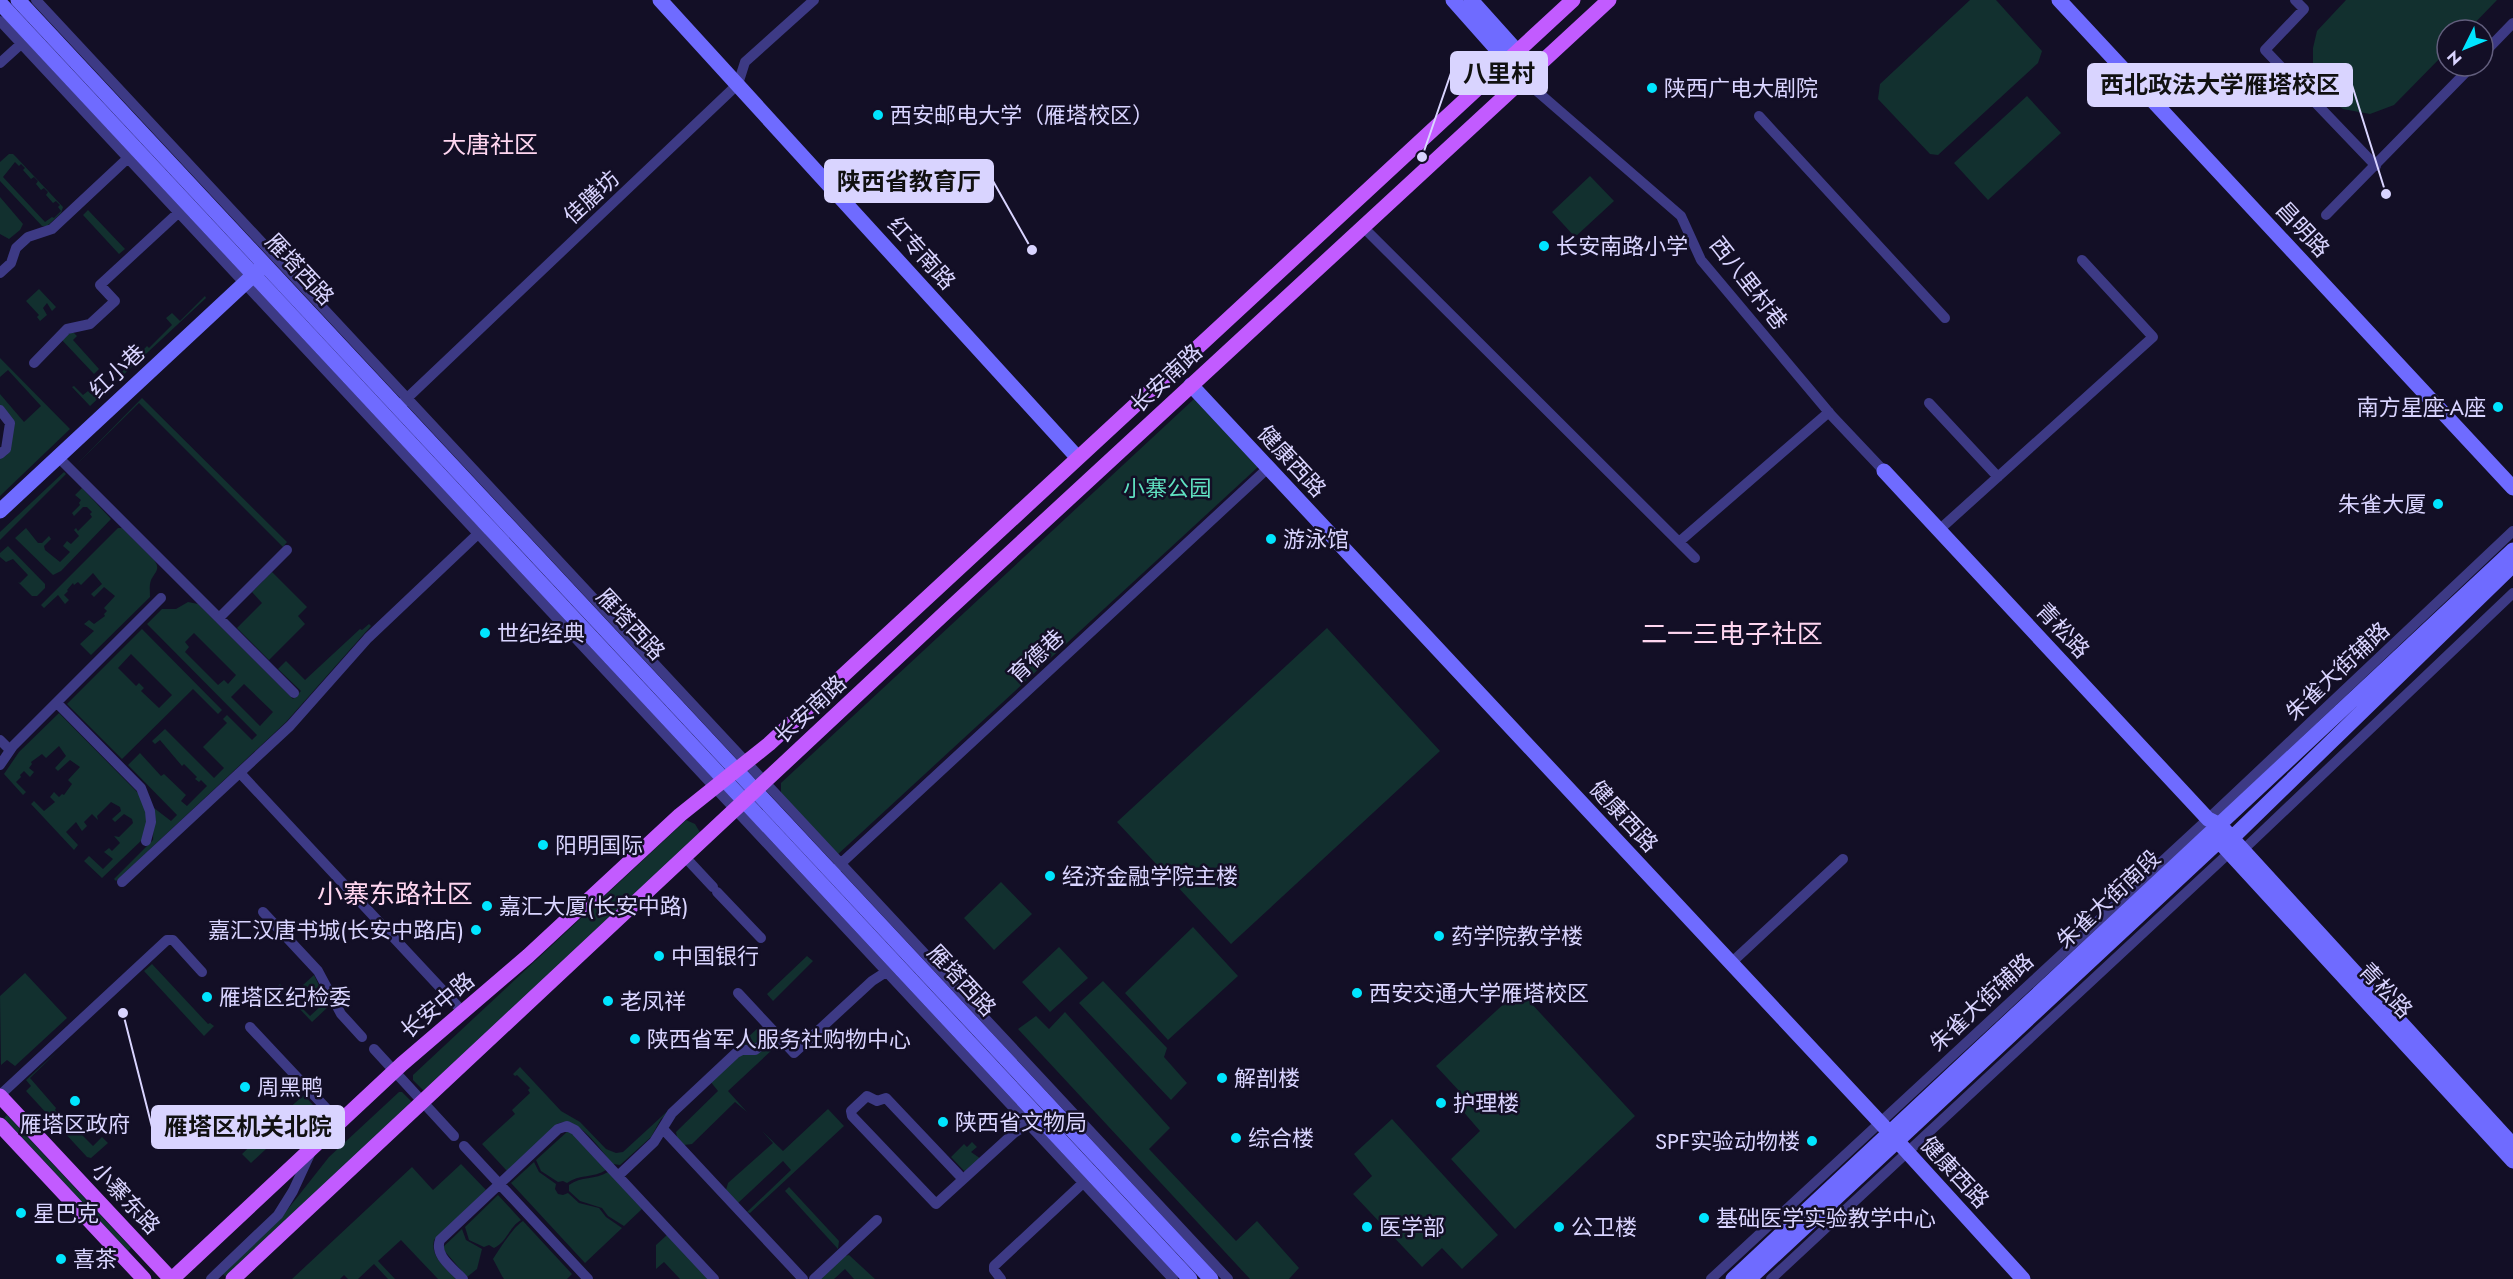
<svg xmlns="http://www.w3.org/2000/svg" width="2513" height="1279" viewBox="0 0 2513 1279" font-family="Jost,'Noto Sans SC',sans-serif">
	<style>
		.green { fill: #12302f; fill-rule: evenodd }
		.lines { fill: none; stroke-linecap: round; stroke-linejoin: round }
		.street { stroke: #3d3a85; stroke-width: 10 }
		.secondary { stroke: #6f6bff; stroke-width: 15 }
		.primary { stroke: #c25bff; stroke-width: 15 }
		.poi-dot { fill: #00e5ff; stroke: #130f26; stroke-width: 2 }
		.labels { text-anchor: middle; stroke-width: 5; stroke-linejoin: round; paint-order: stroke }
		.poi-label { font-size: 22px; fill: #d9d4ff; stroke: #130f26; text-anchor: start }
		.street-label { font-size: 22px; fill: #d9d4ff; stroke: #130f26 }
		.park-label { font-size: 22px; fill: #5fe0c0; stroke: #130f26 }
		.neighbourhood-label { font-size: 24px; fill: #ffd6f0; stroke: #130f26 }
		.quarter-label { font-size: 26px; fill: #ffd6f0; stroke: #130f26 }
		.leader { fill: none; stroke: #d9d4ff; stroke-width: 2 }
		.callout-dot { fill: #d9d4ff; stroke: #130f26; stroke-width: 2 }
		.callout { fill: #d9d4ff; stroke: #d9d4ff; stroke-width: 2 }
		.callout-label { font-size: 24px; text-anchor: middle; font-weight: bold; fill: #111 }
	</style>
	<rect width="100%" height="100%" fill="#130f26"/>
	<path class="green" d="M 1970,0 L 1996,0 L 2042,51 L 2038,63 L 1938,155 L 1930,154 L 1878,99 L 1880,84 Z
		M 2346,0 L 2497,0 L 2468,30 L 2447,30 L 2447,51 L 2394,105 L 2370,114 L 2343,109 L 2332,102 L 2317,81 L 2313,68 L 2313,48 L 2317,31 Z
		M 2027,96 L 2061,133 L 1988,200 L 1954,163 Z
		M 9,154 L 13,154 L 17,158 L 63,207 L 61,213 L 47,226 L 42,226 L 0,181 L 0,162 ZM 15,162 L 19,166 L 21,164 L 25,168 L 23,170 L 31,179 L 34,177 L 38,181 L 36,184 L 41,190 L 44,188 L 48,192 L 46,195 L 53,203 L 56,201 L 60,205 L 58,207 L 61,211 L 54,218 L 52,217 L 45,222 L 3,177 Z
		M 1590,176 L 1614,201 L 1575,237 L 1552,212 Z
		M 0,197 L 23,224 L 20,230 L 9,239 L 0,234 Z
		M 88,210 L 125,249 L 119,254 L 83,215 Z
		M 39,289 L 56,307 L 52,311 L 47,303 L 43,308 L 47,315 L 40,321 L 37,317 L 39,315 L 26,301 Z
		M 205,296 L 206,298 L 90,406 L 72,387 L 74,386 L 83,395 L 88,391 L 92,395 L 99,385 L 103,389 L 108,384 L 110,386 L 113,383 L 112,381 L 121,376 L 120,374 L 147,346 L 149,348 L 172,325 L 166,318 L 172,313 L 180,321 Z
		M 68,333 L 74,333 L 77,336 L 73,340 L 99,369 L 94,374 L 61,339 Z
		M 0,358 L 70,429 L 0,496 L 0,458 L 14,421 L 0,406 L 0,394 L 24,422 L 41,406 L 8,370 L 0,377 Z
		M 142,398 L 287,542 L 283,547 L 139,403 L 75,466 Z
		M 1194,399 L 1258,467 L 836,856 L 781,798 L 781,783 Z
		M 64,472 L 66,474 L 0,540 L 0,532 Z
		M 82,488 L 111,519 L 61,571 L 53,575 L 15,538 L 26,528 L 38,543 L 42,543 L 49,536 L 51,539 L 44,546 L 45,550 L 60,562 L 70,552 L 63,546 L 67,541 L 71,544 L 79,536 L 74,530 L 76,528 L 78,531 L 92,517 L 90,514 L 92,512 L 87,507 L 83,507 L 74,516 L 72,513 L 80,505 L 79,503 L 81,500 L 75,495 Z
		M 118,528 L 122,528 L 154,560 C 161,569 155,572 151,580 C 149,586 150,591 150,597 L 91,655 L 80,644 L 94,631 L 84,624 L 89,620 L 94,624 L 105,616 L 104,614 L 107,611 L 104,608 L 115,596 L 104,587 L 94,597 L 91,594 L 102,584 L 93,573 L 81,585 L 78,582 L 74,585 L 73,583 L 67,590 L 68,591 L 64,595 L 69,600 L 65,604 L 58,595 L 44,608 L 41,605 Z
		M 8,546 L 45,584 L 45,588 L 37,596 L 32,596 L 18,582 L 20,583 L 28,575 L 13,559 L 6,562 L 0,557 L 0,553 Z
		M 272,572 L 307,607 L 298,616 L 305,624 L 269,660 L 237,628 L 262,603 L 252,592 Z
		M 188,602 L 198,604 L 293,699 L 301,691 L 278,669 L 286,661 L 305,680 L 360,629 L 362,630 L 369,624 L 371,626 L 286,722 L 116,881 L 114,879 L 153,840 L 154,808 L 171,821 L 177,815 L 128,765 L 140,753 L 161,776 L 164,774 L 186,795 L 181,801 L 187,806 L 207,786 L 201,780 L 199,782 L 195,779 L 197,777 L 184,764 L 182,766 L 160,740 L 155,744 L 152,741 L 165,729 L 214,778 L 224,768 L 203,747 L 227,723 L 223,719 L 227,715 L 252,740 L 257,735 L 147,624 L 162,609 L 176,609 ZM 194,633 L 236,675 L 228,684 L 224,680 L 218,685 L 185,652 L 189,647 L 185,642 ZM 244,684 L 273,712 L 260,726 L 231,697 Z
		M 1327,628 L 1440,751 L 1231,944 L 1117,822 Z
		M 142,629 L 222,710 L 218,714 L 193,689 L 122,759 L 67,704 ZM 131,654 L 172,695 L 159,708 L 141,691 L 144,688 L 139,683 L 136,686 L 118,668 Z
		M 59,713 L 140,795 L 147,816 L 144,838 L 102,878 L 84,861 L 89,856 L 103,869 L 113,859 L 104,852 L 109,848 L 112,851 L 120,843 L 114,836 L 119,837 L 133,823 L 132,819 L 124,814 L 115,822 L 112,819 L 121,811 L 120,807 L 111,802 L 97,816 L 98,820 L 92,814 L 84,822 L 87,826 L 82,831 L 76,822 L 66,832 L 78,845 L 74,850 L 31,804 L 34,801 L 44,811 L 55,802 L 50,797 L 54,792 L 59,797 L 62,794 L 64,795 L 72,784 L 68,780 L 80,767 L 70,760 L 58,771 L 55,768 L 66,756 L 59,746 L 46,758 L 42,754 L 31,762 L 32,764 L 29,768 L 34,772 L 30,777 L 24,771 L 20,775 L 21,777 L 16,782 L 26,792 L 23,795 L 4,774 L 19,752 Z
		M 686,820 L 695,824 L 701,834 L 425,1091 L 423,1090 L 413,1080 L 413,1075 Z
		M 1001,882 L 1032,914 L 994,950 L 964,918 Z
		M 1193,927 L 1238,976 L 1168,1040 L 1125,993 Z
		M 1059,947 L 1088,978 L 1050,1012 L 1022,982 Z
		M 807,956 L 813,961 L 773,1001 L 767,994 Z
		M 152,964 L 208,1024 L 210,1023 L 214,1026 L 204,1036 L 144,971 Z
		M 25,973 L 67,1018 L 15,1066 L 7,1060 L 1,1065 L 0,996 Z
		M 314,975 L 329,1006 L 312,1022 L 278,986 L 280,984 L 288,993 L 291,991 L 294,994 L 291,997 L 310,1016 L 323,1004 L 317,996 L 319,993 L 311,984 L 306,988 L 303,985 Z
		M 1103,981 L 1167,1048 L 1164,1057 L 1187,1083 L 1171,1100 L 1079,1003 Z
		M 1519,990 L 1635,1116 L 1515,1229 L 1451,1159 L 1480,1131 L 1455,1102 L 1462,1094 L 1436,1066 Z
		M 1065,1012 L 1170,1128 L 1149,1149 L 1236,1241 L 1257,1221 L 1299,1268 L 1289,1279 L 1250,1279 L 1018,1029 L 1036,1016 L 1049,1029 Z
		M 759,1027 L 766,1034 L 754,1045 L 734,1051 L 661,1119 L 651,1137 L 620,1165 L 613,1164 C 600,1150 578,1114 557,1124 L 507,1171 L 482,1144 L 515,1114 L 512,1110 L 530,1093 L 528,1090 L 530,1088 L 517,1075 L 515,1076 L 513,1074 L 520,1067 L 561,1111 L 580,1122 L 606,1149 L 616,1153 L 623,1152 Z
		M 768,1044 L 773,1049 L 728,1091 L 747,1112 L 735,1102 L 692,1144 L 684,1145 L 677,1137 L 676,1132 L 718,1091 L 710,1081 L 738,1055 Z
		M 58,1051 L 30,1078 L 56,1108 L 55,1110 L 63,1119 L 65,1118 L 93,1146 L 102,1137 L 108,1143 L 91,1158 L 87,1157 L 26,1091 L 31,1086 L 26,1080 Z
		M 399,1092 L 402,1092 L 412,1102 L 227,1278 L 222,1273 L 284,1214 L 329,1157 Z
		M 304,1095 L 313,1105 L 251,1163 L 242,1154 L 269,1128 L 269,1126 Z
		M 828,1109 L 844,1126 L 750,1213 L 747,1212 L 791,1170 L 783,1161 L 738,1203 L 726,1190 L 728,1183 L 773,1143 L 762,1131 L 783,1151 Z
		M 7,1115 L 131,1248 L 128,1251 L 4,1118 Z
		M 1392,1119 L 1498,1235 L 1462,1269 L 1442,1248 L 1422,1267 L 1353,1194 L 1372,1176 L 1354,1154 Z
		M 568,1131 L 571,1132 L 606,1170 C 594,1178 579,1174 567,1183 L 563,1181 L 558,1182 L 541,1171 L 536,1160 Z
		M 972,1142 L 977,1147 L 971,1152 L 981,1159 L 966,1173 L 951,1157 L 964,1144 L 967,1147 Z
		M 534,1162 L 539,1172 L 556,1184 L 555,1189 L 558,1194 L 563,1195 L 568,1193 L 579,1203 L 599,1208 L 606,1217 L 622,1228 L 585,1263 L 511,1183 Z
		M 461,1164 L 486,1190 L 434,1240 C 430,1257 446,1268 456,1279 L 438,1279 L 401,1240 L 378,1261 L 395,1279 L 388,1279 L 374,1264 L 358,1279 L 348,1279 L 344,1275 L 340,1279 L 292,1279 L 412,1167 L 433,1190 Z
		M 608,1172 L 642,1209 L 624,1226 L 608,1216 L 602,1208 L 580,1201 L 569,1191 L 569,1185 C 581,1176 595,1180 608,1172 Z
		M 789,1187 L 839,1241 L 838,1249 L 785,1191 Z
		M 498,1195 L 521,1220 C 509,1227 507,1242 494,1248 L 489,1245 L 484,1247 L 469,1240 L 465,1227 Z
		M 523,1221 L 572,1274 L 567,1279 L 504,1279 L 502,1276 L 493,1259 C 498,1251 514,1226 523,1221 Z
		M 462,1229 L 466,1240 L 482,1249 L 477,1269 L 467,1277 L 442,1248 Z
		M 667,1235 L 708,1279 L 680,1279 L 664,1262 L 656,1269 L 656,1245 Z
		M 849,1255 L 875,1279 L 854,1279 L 845,1269 L 834,1279 L 820,1279 L 845,1256 Z"/>
	<g class="lines">
		<path class="street" d="M 36,0 L 1228,1279
			M 2295,0 L 2304,9 L 2265,50 L 2376,166
			M 0,21 L 1173,1279
			M 2483,54 L 2513,23
			M 0,63 L 21,44
			M 1524,80 L 1681,216 L 1701,260 L 1832,416 L 1884,471
			M 1759,116 L 1945,318
			M 2326,215 L 2472,66
			M 1363,227 L 1695,558
			M 0,273 L 11,263 L 16,248 L 28,237 L 52,229 L 128,158
			M 34,363 L 67,329 L 90,324 L 115,301 L 100,285 L 178,213
			M 402,403 L 738,84 L 745,62 L 814,0
			M 1929,403 L 1998,477
			M 0,410 L 10,423 L 6,449 L 0,454
			M 58,457 L 294,693
			M 1939,530 L 2153,337 L 2082,260
			M 1679,542 L 1829,412
			M 219,618 L 287,550
			M 57,703 L 141,788 L 150,811 L 151,822 L 146,841
			M 0,740 L 10,750
			M 0,765 L 13,746 L 161,598
			M 240,773 L 463,1012
			M 685,857 L 713,887
			M 836,868 L 1268,468
			M 122,882 L 290,726 L 368,638 L 482,530
			M 717,892 L 761,938
			M 263,912 L 318,971 L 341,1014 L 362,1037
			M 1731,963 L 1843,859
			M 738,993 L 794,1053 L 872,981 L 886,972
			M 250,1027 L 340,1123
			M 374,1049 L 454,1136
			M 0,1095 L 167,940 L 173,940 L 202,972
			M 663,1129 L 803,1279
			M 464,1146 L 588,1279
			M 959,1175 L 886,1098 L 877,1101 L 867,1096 L 851,1111 L 852,1116 L 936,1204 L 1014,1133 L 1028,1124
			M 618,1176 L 654,1142 L 672,1113 L 736,1053 L 742,1050 L 755,1050 L 764,1043 L 772,1045
			M 211,1279 L 278,1215 L 293,1191 L 311,1152
			M 463,1279 C 453,1268 434,1256 440,1240 L 558,1129 L 567,1126 L 575,1130 L 714,1279
			M 814,1279 L 877,1220
			M 1001,1279 L 994,1270 L 994,1266 L 1083,1183
			M 1711,1279 L 2208,819 L 2513,531
			M 1771,1279 L 2230,852 L 2243,850 L 2513,593"/>
		<path class="secondary" d="M 18,0 L 1211,1279
			M 660,0 L 1077,457
			M 1453,0 L 1524,80
			M 1471,0 L 1534,70
			M 2059,0 L 2513,488
			M 0,3 L 1190,1279
			M 1191,385 L 1889,1132 L 2023,1279
			M 1884,471 L 2208,819 L 2220,825 L 2513,1145
			M 0,511 L 261,268
			M 2214,836 L 2513,1161
			M 1733,1279 L 2513,550
			M 1749,1279 L 2219,841 L 2232,838 L 2513,565"/>
		<path class="primary" d="M 0,1096 L 171,1279
			M 0,1125 L 144,1279
			M 172,1279 L 402,1064 L 528,956 L 680,815 L 769,744 L 1573,0
			M 233,1279 L 947,611 L 1609,0"/>
	</g>
	<g class="poi-dot">
		<circle cx="1652" cy="88" r="6"/>
		<circle cx="878" cy="115" r="6"/>
		<circle cx="1544" cy="246" r="6"/>
		<circle cx="2498" cy="407" r="6"/>
		<circle cx="2438" cy="504" r="6"/>
		<circle cx="1271" cy="539" r="6"/>
		<circle cx="485" cy="633" r="6"/>
		<circle cx="543" cy="845" r="6"/>
		<circle cx="1050" cy="876" r="6"/>
		<circle cx="487" cy="906" r="6"/>
		<circle cx="476" cy="930" r="6"/>
		<circle cx="1439" cy="936" r="6"/>
		<circle cx="659" cy="956" r="6"/>
		<circle cx="1357" cy="993" r="6"/>
		<circle cx="207" cy="997" r="6"/>
		<circle cx="608" cy="1001" r="6"/>
		<circle cx="635" cy="1039" r="6"/>
		<circle cx="1222" cy="1078" r="6"/>
		<circle cx="245" cy="1087" r="6"/>
		<circle cx="75" cy="1101" r="6"/>
		<circle cx="1441" cy="1103" r="6"/>
		<circle cx="943" cy="1122" r="6"/>
		<circle cx="1236" cy="1138" r="6"/>
		<circle cx="1812" cy="1141" r="6"/>
		<circle cx="21" cy="1213" r="6"/>
		<circle cx="1704" cy="1218" r="6"/>
		<circle cx="1367" cy="1227" r="6"/>
		<circle cx="1559" cy="1227" r="6"/>
		<circle cx="61" cy="1259" r="6"/>
	</g>
	<g class="labels">
		<g class="poi-label">
			<text x="1664" y="96">陕西广电大剧院</text>
			<text x="890" y="123">西安邮电大学（雁塔校区）</text>
			<text x="1556" y="254">长安南路小学</text>
			<text x="2486" y="415" text-anchor="end">南方星座-A座</text>
			<text x="2426" y="512" text-anchor="end">朱雀大厦</text>
			<text x="1283" y="547">游泳馆</text>
			<text x="497" y="641">世纪经典</text>
			<text x="555" y="853">阳明国际</text>
			<text x="1062" y="884">经济金融学院主楼</text>
			<text x="499" y="914">嘉汇大厦(长安中路)</text>
			<text x="464" y="938" text-anchor="end">嘉汇汉唐书城(长安中路店)</text>
			<text x="1451" y="944">药学院教学楼</text>
			<text x="671" y="964">中国银行</text>
			<text x="1369" y="1001">西安交通大学雁塔校区</text>
			<text x="219" y="1005">雁塔区纪检委</text>
			<text x="620" y="1009">老凤祥</text>
			<text x="647" y="1047">陕西省军人服务社购物中心</text>
			<text x="1234" y="1086">解剖楼</text>
			<text x="257" y="1095">周黑鸭</text>
			<text x="1453" y="1111">护理楼</text>
			<text x="955" y="1130">陕西省文物局</text>
			<text x="75" y="1132" text-anchor="middle">雁塔区政府</text>
			<text x="1248" y="1146">综合楼</text>
			<text x="1800" y="1149" text-anchor="end">SPF实验动物楼</text>
			<text x="33" y="1221">星巴克</text>
			<text x="1716" y="1226">基础医学实验教学中心</text>
			<text x="1379" y="1235">医学部</text>
			<text x="1571" y="1235">公卫楼</text>
			<text x="73" y="1267">喜茶</text>
		</g>
		<g class="street-label">
			<text transform="translate(591 197) rotate(-43)" y="8">佳膳坊</text>
			<text transform="translate(2303 229) rotate(47)" y="8">昌明路</text>
			<text transform="translate(922 253) rotate(48)" y="8">红专南路</text>
			<text transform="translate(300 269) rotate(47)" y="8">雁塔西路</text>
			<text transform="translate(1749 283) rotate(52)" y="8">西八里村巷</text>
			<text transform="translate(117 371) rotate(-43)" y="8">红小巷</text>
			<text transform="translate(1166 378) rotate(-43)" y="8">长安南路</text>
			<text transform="translate(1292 461) rotate(47)" y="8">健康西路</text>
			<text transform="translate(631 624) rotate(47)" y="8">雁塔西路</text>
			<text transform="translate(2063 630) rotate(47)" y="8">青松路</text>
			<text transform="translate(1036 656) rotate(-43)" y="8">育德巷</text>
			<text transform="translate(2337 671) rotate(-43)" y="8">朱雀大街辅路</text>
			<text transform="translate(810 709) rotate(-43)" y="8">长安南路</text>
			<text transform="translate(1624 816) rotate(47)" y="8">健康西路</text>
			<text transform="translate(2108 899) rotate(-43)" y="8">朱雀大街南段</text>
			<text transform="translate(962 980) rotate(47)" y="8">雁塔西路</text>
			<text transform="translate(2386 990) rotate(47)" y="8">青松路</text>
			<text transform="translate(1981 1002) rotate(-43)" y="8">朱雀大街辅路</text>
			<text transform="translate(437 1005) rotate(-40)" y="8">长安中路</text>
			<text transform="translate(1955 1172) rotate(47)" y="8">健康西路</text>
			<text transform="translate(126 1198) rotate(47)" y="8">小寨东路</text>
		</g>
		<g class="park-label">
			<text x="1167" y="496">小寨公园</text>
		</g>
		<g class="neighbourhood-label">
			<text x="490" y="153">大唐社区</text>
		</g>
		<g class="quarter-label">
			<text x="1732" y="643">二一三电子社区</text>
			<text x="395" y="903">小寨东路社区</text>
		</g>
	</g>
	<path class="leader" d="M1422 157L1451 73M2386 194L2352 85M1032 250L993 181M123 1013L152 1127"/>
	<g class="callout-dot">
		<circle cx="1422" cy="157" r="6"/>
		<circle cx="2386" cy="194" r="6"/>
		<circle cx="1032" cy="250" r="6"/>
		<circle cx="123" cy="1013" r="6"/>
	</g>
	<g class="callout">
		<rect x="1451" y="52" width="96" height="42" rx="6"/>
		<rect x="2088" y="64" width="264" height="42" rx="6"/>
		<rect x="825" y="160" width="168" height="42" rx="6"/>
		<rect x="152" y="1106" width="192" height="42" rx="6"/>
	</g>
	<g class="callout-label">
		<text x="1499" y="82">八里村</text>
		<text x="2220" y="93">西北政法大学雁塔校区</text>
		<text x="909" y="190">陕西省教育厅</text>
		<text x="248" y="1135">雁塔区机关北院</text>
	</g>
	<g transform="translate(2465 48) rotate(227)"><circle r="28" fill="#130f26" stroke="#625e7d" stroke-width="1.5"/>
	<path d="M0-4.5L10 22L0 15L-10 22Z" fill="#00e5ff"/>
	<text y="-9" font-size="16" font-weight="bold" text-anchor="middle" fill="#d9d4ff">N</text>
	</g>
</svg>
